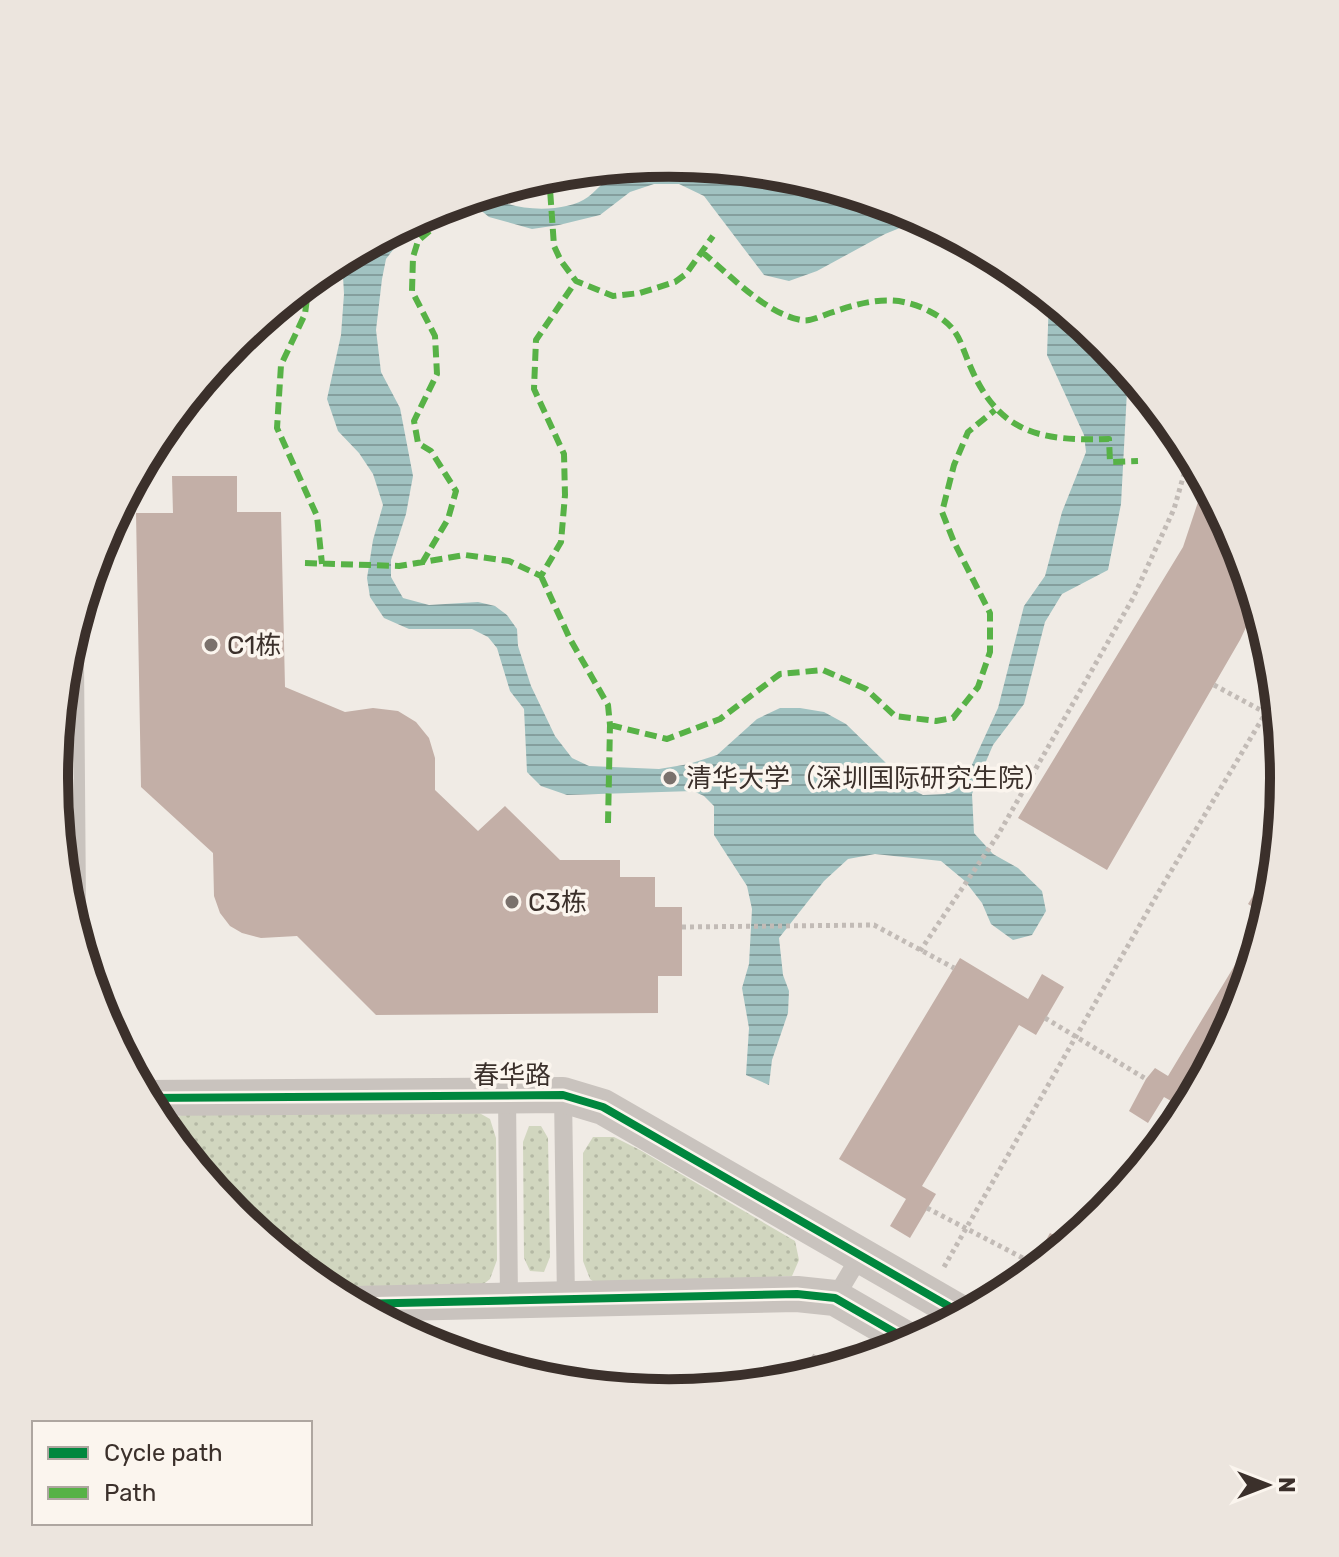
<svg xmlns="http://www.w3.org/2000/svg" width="1339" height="1557" viewBox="0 0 1339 1557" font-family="Rubik,'Noto Sans SC',sans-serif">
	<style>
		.grass { fill: url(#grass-dots) }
		.water { fill: url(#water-rules) }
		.building { fill: #c3afa7 }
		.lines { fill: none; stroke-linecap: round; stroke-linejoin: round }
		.path { stroke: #c2bbb6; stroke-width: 5; stroke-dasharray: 4 4; stroke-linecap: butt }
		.service { stroke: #c9c3be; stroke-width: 18 }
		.minor { stroke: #c9c3be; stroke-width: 36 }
		.quiet { stroke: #57b246; stroke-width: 6; stroke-dasharray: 12 6; stroke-linecap: butt }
		.cycleway-casing { stroke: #fbf5ee; stroke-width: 13 }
		.cycleway { stroke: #00873e; stroke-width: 8 }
		.poi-dot { fill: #7a716c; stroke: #fbf5ee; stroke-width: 3 }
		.labels { text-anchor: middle; stroke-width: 7; stroke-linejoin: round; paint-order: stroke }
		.poi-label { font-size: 26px; fill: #3b302b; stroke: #fbf5ee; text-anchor: start }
		.street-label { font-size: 26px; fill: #3b302b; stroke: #fbf5ee }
		.rim { fill: none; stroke: #3b302b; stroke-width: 10 }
	</style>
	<defs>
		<pattern id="grass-dots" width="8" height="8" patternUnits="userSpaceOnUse" patternTransform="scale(2)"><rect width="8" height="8" fill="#d1d6bf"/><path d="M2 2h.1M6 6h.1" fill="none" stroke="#b4b8a4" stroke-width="1.8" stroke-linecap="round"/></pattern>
		<pattern id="water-rules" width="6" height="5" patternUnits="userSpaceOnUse" patternTransform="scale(2)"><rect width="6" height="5" fill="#a1c2c1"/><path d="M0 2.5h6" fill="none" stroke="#849e9d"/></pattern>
	</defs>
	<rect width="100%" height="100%" fill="#f0ebe5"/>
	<path class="grass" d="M 474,1110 L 490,1119 L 496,1138 L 497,1260 L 490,1279 L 476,1290 L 328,1291 L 234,1213 L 164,1128 L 167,1123 L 185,1113 Z
		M 529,1126 L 541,1126 L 548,1138 L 550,1257 L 544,1272 L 530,1271 L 524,1258 L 523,1142 Z
		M 593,1137 L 614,1137 L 640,1150 L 795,1241 L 799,1260 L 792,1276 L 601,1287 L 590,1279 L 583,1261 L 583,1153 Z"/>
	<path class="water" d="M 670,163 L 757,172 C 772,187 798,197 820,196 C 829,196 836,190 845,192 C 870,196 899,207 922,219 L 885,234 L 817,271 L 789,281 L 764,275 L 704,196 L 679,184 L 654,184 L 630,192 L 600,215 L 559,225 L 532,229 L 489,217 L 468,200 L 406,233 L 386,259 L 382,279 L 376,330 L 381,372 L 400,408 L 413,476 L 406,514 L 391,560 L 391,577 L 403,598 L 429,605 L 478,602 L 495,606 L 507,615 L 517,629 L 518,646 L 531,686 L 555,736 L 572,758 L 589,766 L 659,769 L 689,764 L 717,755 L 757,719 L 780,708 L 800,708 L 824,712 L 846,724 L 885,762 L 904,785 L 923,795 L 945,794 L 964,782 L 998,708 L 1024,606 L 1045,576 L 1062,512 L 1086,452 L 1084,435 L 1047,355 L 1049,298 L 1105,344 L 1128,372 L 1121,504 L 1108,570 L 1062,594 L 1045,622 L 1024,704 L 993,745 L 972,794 L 974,833 L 993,854 L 1018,868 L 1042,891 L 1046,911 L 1032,935 L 1013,940 L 991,924 L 982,903 L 965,881 L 941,861 L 875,854 L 848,859 L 824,881 L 779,938 L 783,975 L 789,991 L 788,1013 L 772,1060 L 769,1085 L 746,1075 L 749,1028 L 742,988 L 749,964 L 752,909 L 747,886 L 714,835 L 714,806 L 704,796 L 693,791 L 567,795 L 541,786 L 527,772 L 524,709 L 510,691 L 497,648 L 488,637 L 472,629 L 409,629 L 384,618 L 370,597 L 367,578 L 373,540 L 383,505 L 373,474 L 359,453 L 338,431 L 327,399 L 341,335 L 344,294 L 342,259 L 434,210 L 488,194 C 509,212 565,214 588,197 C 599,189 608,175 621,169 C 633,163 656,164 670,163 Z"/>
	<path class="building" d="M 172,476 L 237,476 L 237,512 L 281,512 L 285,687 L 345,712 L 373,708 L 398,711 L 416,722 L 429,738 L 435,758 L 435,790 L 478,831 L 505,806 L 560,860 L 620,860 L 620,877 L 655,877 L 655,907 L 682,907 L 682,976 L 658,976 L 658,1013 L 376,1015 L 297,936 L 261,938 L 242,933 L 230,926 L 220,913 L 214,896 L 213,853 L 141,787 L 136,513 L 173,513 Z
		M 1205,481 L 1238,543 L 1257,604 L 1240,640 L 1107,870 L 1018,818 L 1183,547 Z
		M 1277,856 L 1273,899 L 1238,1014 L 1187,1110 L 1164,1097 L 1148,1123 L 1129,1111 L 1146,1079 L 1155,1068 L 1168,1076 L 1265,915 L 1248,904 Z
		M 960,958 L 1028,999 L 1042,974 L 1064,987 L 1036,1035 L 1019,1025 L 922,1186 L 936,1194 L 910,1238 L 890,1226 L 906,1199 L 839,1159 Z
		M 1050,1233 L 1069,1243 L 1053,1256 L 1041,1249 Z"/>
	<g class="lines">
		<path class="path" d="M 1214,685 L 1279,720
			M 682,927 L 874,925 L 954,968
			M 920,951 L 998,835 L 1133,598 L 1174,509 L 1190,453
			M 1045,1018 L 1146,1079
			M 927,1208 L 1040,1267
			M 944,1267 L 1161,888 L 1277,694
			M 812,1356 L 834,1369"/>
		<path class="service" d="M 507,1095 L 509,1301
			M 563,1095 L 566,1300
			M 835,1298 L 860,1256"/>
		<path class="minor" d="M 66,659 L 68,907
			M 146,1098 L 563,1095 L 603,1107 L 964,1315
			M 353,1304 L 797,1294 L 835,1298 L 913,1343"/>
		<path class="quiet" d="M 549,175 L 554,246 L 561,261 L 576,281 L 613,296 L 640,293 L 675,282 L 686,274 L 713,236
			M 702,252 C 729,274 766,314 801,320 C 810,322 821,316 830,313 C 866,301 894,293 929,311 C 960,327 959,341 971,368 C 1000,435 1043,441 1109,439 L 1110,462 L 1138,461
			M 309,282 L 305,314 L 281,365 L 277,428 L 317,516 L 322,564
			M 305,563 L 399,566 L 465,555 L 509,561 L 541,576 L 561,542 L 565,495 L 564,454 L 534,389 L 536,340 L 576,281
			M 422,563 L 448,519 L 456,491 L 431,451 L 418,443 L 414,421 L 437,374 L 435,336 L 412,291 L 413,257 L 418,241 L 433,228
			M 541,576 L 570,639 L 608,705 L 610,725 L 608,823
			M 610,725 L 667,739 L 720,719 L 780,674 L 823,670 L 866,689 L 895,716 L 936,721 L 953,718 L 978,687 L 990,652 L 990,613 L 954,542 L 942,512 L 954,465 L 968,432 L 995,410"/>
		<g class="cycleway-casing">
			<path id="cycleway" d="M 66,659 L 68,907
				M 146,1098 L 563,1095 L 603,1107 L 964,1315
				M 353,1304 L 797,1294 L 835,1298 L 913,1343"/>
		</g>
		<use href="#cycleway" class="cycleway"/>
	</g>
	<g class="poi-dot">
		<circle cx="211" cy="645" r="8"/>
		<circle cx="670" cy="778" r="8"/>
		<circle cx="512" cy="902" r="8"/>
	</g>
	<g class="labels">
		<g class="poi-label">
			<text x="227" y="654">C1栋</text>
			<text x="686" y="787">清华大学（深圳国际研究生院）</text>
			<text x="528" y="911">C3栋</text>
		</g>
		<g class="street-label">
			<text x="512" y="1084">春华路</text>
		</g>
	</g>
	<path d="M0 0H1339V1557H0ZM68 778a601 601 0 1 1 1202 0a601 601 0 1 1-1202 0Z" fill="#ece5de" fill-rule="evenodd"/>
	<path class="rim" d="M68 778a601 601 0 1 1 1202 0a601 601 0 1 1-1202 0Z"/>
	<rect x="32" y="1421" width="280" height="104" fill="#fbf5ee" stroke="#aea6a0" stroke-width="2"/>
	<rect x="48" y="1447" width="40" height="12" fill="#00873e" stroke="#aea6a0" stroke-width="2"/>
	<text x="104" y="1461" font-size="24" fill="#3b302b">Cycle path</text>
	<rect x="48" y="1487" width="40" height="12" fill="#57b246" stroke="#aea6a0" stroke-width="2"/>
	<text x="104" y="1501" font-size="24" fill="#3b302b">Path</text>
	<g transform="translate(1267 1485) rotate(90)" stroke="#fbf5ee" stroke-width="6" paint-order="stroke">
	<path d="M0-6L14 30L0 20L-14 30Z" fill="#3b302b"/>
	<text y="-12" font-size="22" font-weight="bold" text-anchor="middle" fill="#3b302b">N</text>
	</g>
</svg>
